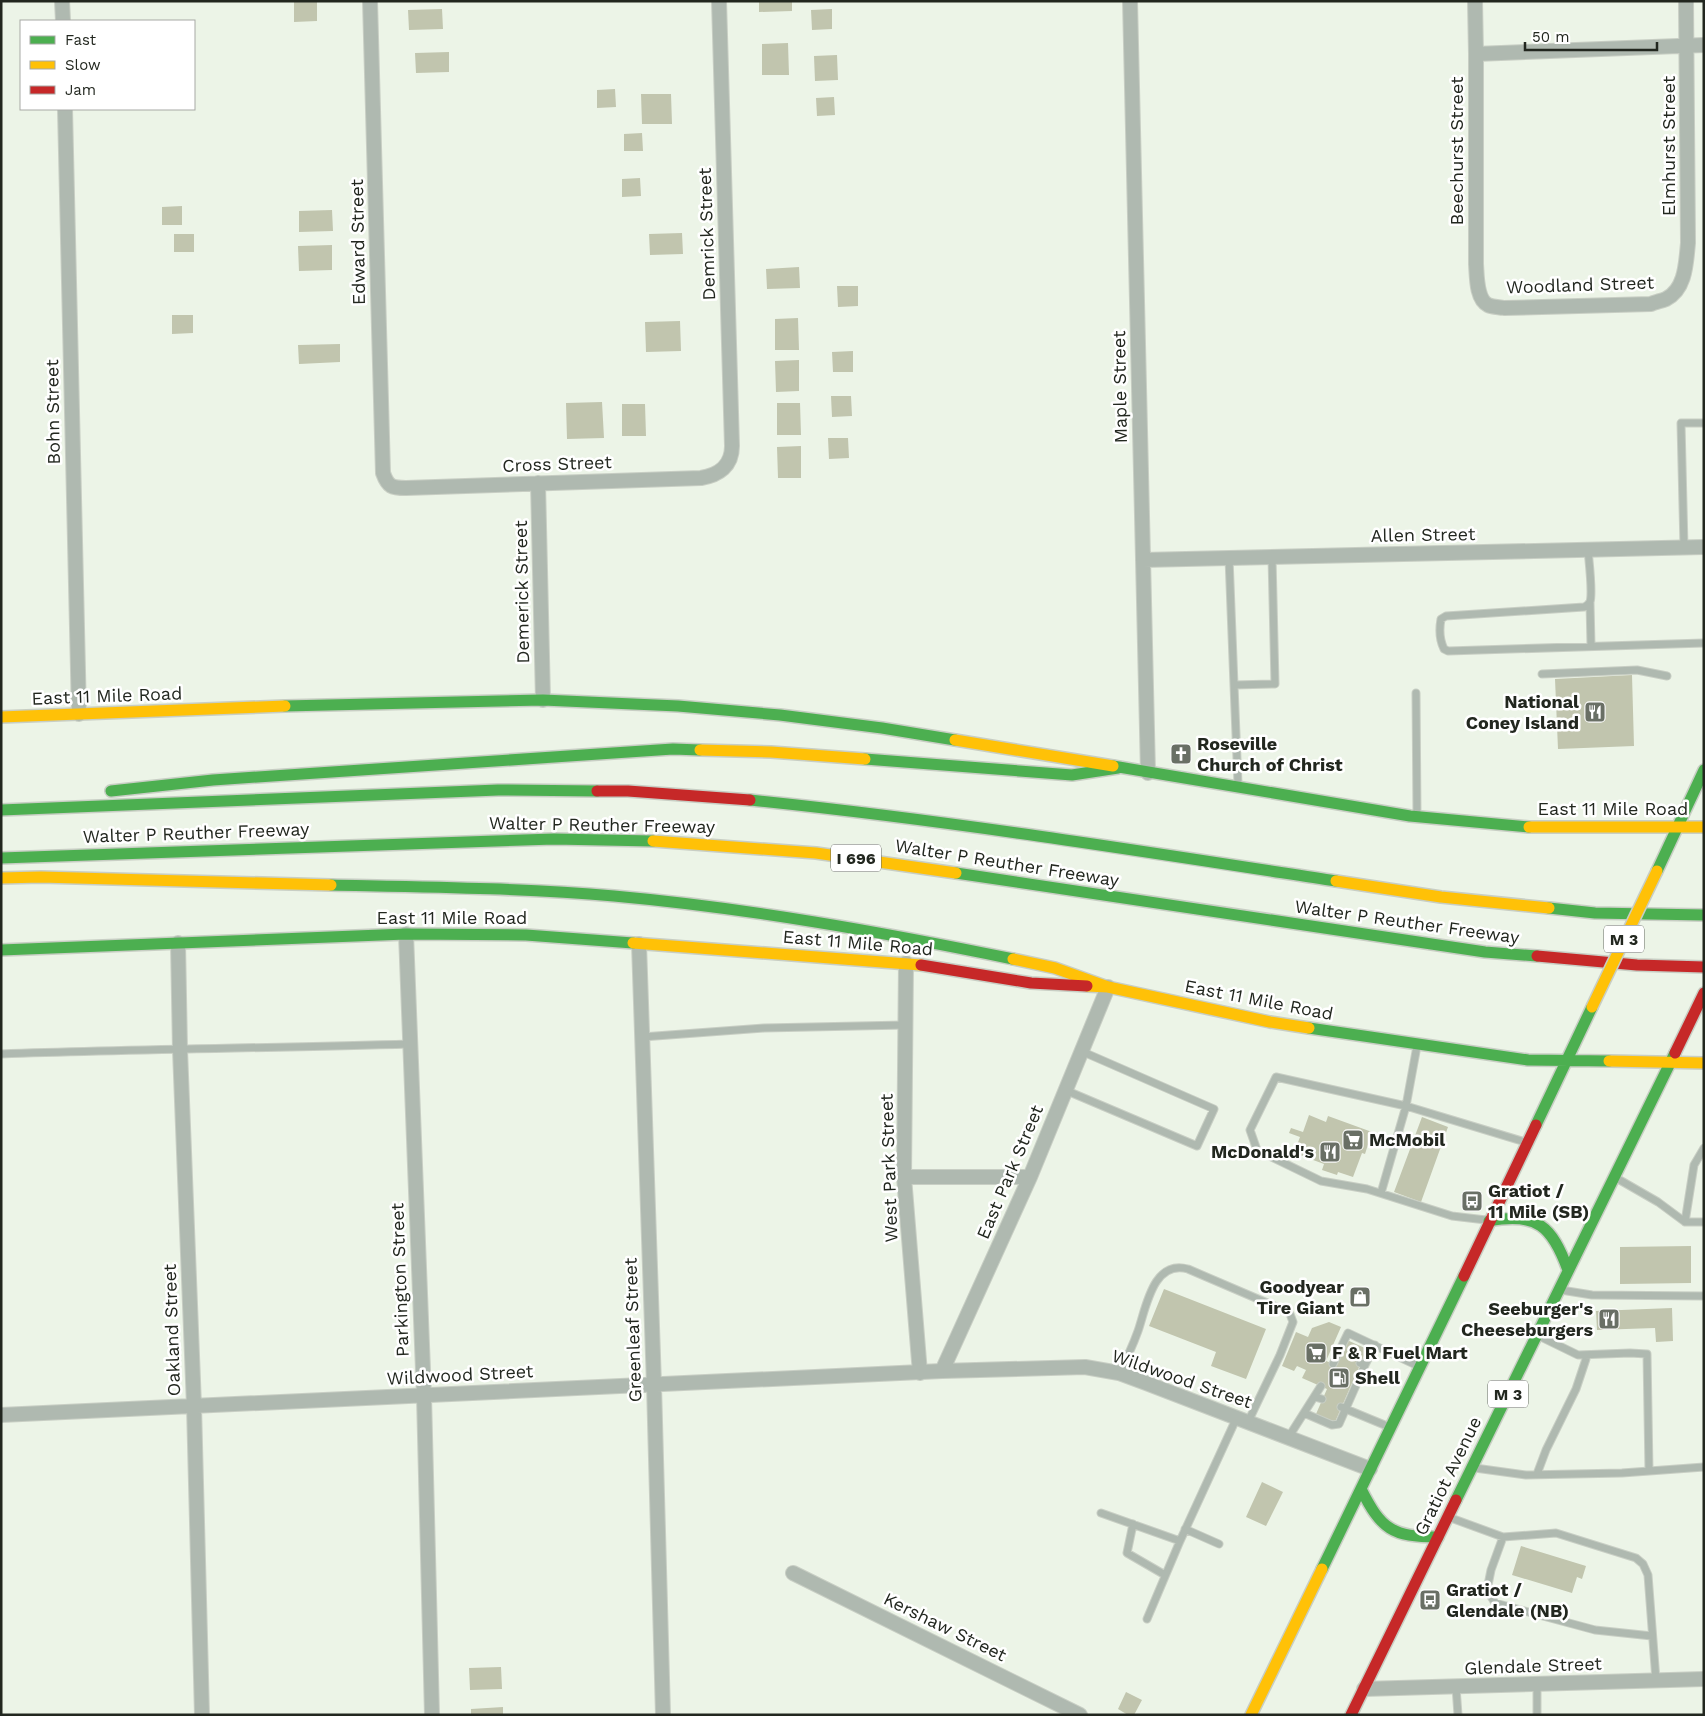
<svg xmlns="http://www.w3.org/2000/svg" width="1705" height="1716" viewBox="0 0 1705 1716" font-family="'Work Sans',sans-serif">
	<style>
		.building { fill: #c1c5ae }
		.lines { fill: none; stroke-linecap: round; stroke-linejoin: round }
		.lane-casing { stroke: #c8cec4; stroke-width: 9 }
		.street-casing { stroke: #c8cec4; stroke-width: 16 }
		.fast-casing { stroke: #c8cec4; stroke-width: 14 }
		.slow-casing { stroke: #c8cec4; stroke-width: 14 }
		.jam-casing { stroke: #c8cec4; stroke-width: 14 }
		.lane { stroke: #afb9b0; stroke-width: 7 }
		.street { stroke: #afb9b0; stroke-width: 14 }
		.fast { stroke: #4caf50; stroke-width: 11 }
		.slow { stroke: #ffc107; stroke-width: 11 }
		.jam { stroke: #c62828; stroke-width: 11 }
		.slow-bridge-casing { stroke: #c8cec4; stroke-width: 14; stroke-linecap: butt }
		.slow-bridge { stroke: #ffc107; stroke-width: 11 }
		.labels { text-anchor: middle; stroke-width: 5; stroke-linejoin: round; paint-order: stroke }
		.shield { fill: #fff; stroke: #646862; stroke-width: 1 }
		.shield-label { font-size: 16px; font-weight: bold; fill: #22271f }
		.street-label { font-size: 18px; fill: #22271f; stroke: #fff }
		.poi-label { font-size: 18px; font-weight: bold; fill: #22271f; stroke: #fff; text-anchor: start }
	</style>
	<rect width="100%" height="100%" fill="#ecf4e7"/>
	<path class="building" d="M 294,1 L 317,1 L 317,21 L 294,22 Z
		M 759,1 L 792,1 L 792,11 L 759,12 Z
		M 442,9 L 443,29 L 409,30 L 408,10 Z
		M 832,9 L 832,29 L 812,30 L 811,10 Z
		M 788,43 L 789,75 L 762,75 L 762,44 Z
		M 449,52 L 449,72 L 416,73 L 415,53 Z
		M 837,55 L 838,80 L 815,81 L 814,56 Z
		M 615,89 L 616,107 L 597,108 L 597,90 Z
		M 641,94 L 671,94 L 672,124 L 642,124 Z
		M 834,97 L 835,115 L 817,116 L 816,98 Z
		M 642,133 L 643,151 L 624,151 L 624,134 Z
		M 640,178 L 641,196 L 622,197 L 622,179 Z
		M 182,206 L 182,225 L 162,225 L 162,207 Z
		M 332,210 L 333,231 L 299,232 L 299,211 Z
		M 682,233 L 683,254 L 650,255 L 649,234 Z
		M 174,234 L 194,234 L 194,252 L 174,252 Z
		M 332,245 L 332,270 L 299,271 L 298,246 Z
		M 799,267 L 800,288 L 767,289 L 766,269 Z
		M 837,286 L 858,286 L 858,306 L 838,307 Z
		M 172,315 L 193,315 L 193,333 L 172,334 Z
		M 798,318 L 799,350 L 775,350 L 775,319 Z
		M 680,321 L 681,351 L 646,352 L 645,322 Z
		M 340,344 L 340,362 L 299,364 L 298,345 Z
		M 853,351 L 853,372 L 833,372 L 832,352 Z
		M 799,360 L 799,391 L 776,392 L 775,361 Z
		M 831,396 L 851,396 L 852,416 L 832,417 Z
		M 602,402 L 604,438 L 567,439 L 566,403 Z
		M 777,403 L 800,403 L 801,435 L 777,435 Z
		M 622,404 L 645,404 L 646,436 L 622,436 Z
		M 828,438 L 848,438 L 849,458 L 829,459 Z
		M 801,446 L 801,478 L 778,478 L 777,447 Z
		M 1632,675 L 1634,746 L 1558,749 L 1555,679 Z
		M 1309,1115 L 1326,1122 L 1328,1116 L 1372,1132 L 1365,1154 L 1362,1153 L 1353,1177 L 1338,1172 L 1337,1175 L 1322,1170 L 1324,1164 L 1294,1153 L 1300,1137 L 1289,1133 L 1291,1128 L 1303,1132 Z
		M 1422,1117 L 1448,1127 L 1421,1202 L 1394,1192 Z
		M 1691,1246 L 1691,1283 L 1620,1284 L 1620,1247 Z
		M 1164,1289 L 1266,1329 L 1246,1379 L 1211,1366 L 1216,1352 L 1149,1326 Z
		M 1672,1308 L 1673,1341 L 1656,1342 L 1655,1328 L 1597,1330 L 1596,1311 Z
		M 1329,1322 L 1341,1327 L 1326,1361 L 1337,1365 L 1347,1340 L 1367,1349 L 1335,1422 L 1316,1414 L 1327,1389 L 1302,1378 L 1306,1370 L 1297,1366 L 1294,1371 L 1282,1366 L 1296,1332 L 1308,1337 L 1312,1328 Z
		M 1262,1482 L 1283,1492 L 1266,1526 L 1246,1517 Z
		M 1521,1546 L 1586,1566 L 1582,1579 L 1577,1577 L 1572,1593 L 1512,1575 Z
		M 501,1667 L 502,1689 L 470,1690 L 469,1668 Z
		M 1126,1692 L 1142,1700 L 1134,1715 L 1128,1715 L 1118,1709 Z
		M 503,1707 L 503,1715 L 471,1715 L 471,1709 Z"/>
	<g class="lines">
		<g class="lane-casing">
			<path id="lane" d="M 1684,547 L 1681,423 L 1704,423
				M 1588,550 C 1589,562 1593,593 1590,602 C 1588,605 1587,606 1584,607 L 1446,616 L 1441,619 C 1439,630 1439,639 1444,649 L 1448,651 L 1704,643
				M 1229,558 L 1234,685 L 1275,684 L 1272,557
				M 1590,603 L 1591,645
				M 1542,674 L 1637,670 L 1667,676
				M 1234,685 L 1238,784
				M 1416,693 L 1417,814
				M 642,1037 L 764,1028 L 905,1025
				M 1,1054 C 138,1049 274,1048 410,1044
				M 1065,1090 L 1197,1146 L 1214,1109 L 1081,1051
				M 1618,1179 L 1658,1202 L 1685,1222 L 1704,1222
				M 1381,1193 L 1406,1106 L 1417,1046
				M 1486,1220 L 1452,1216 L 1367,1189 L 1321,1181 L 1257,1150 L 1250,1130 L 1276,1077 L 1406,1106 L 1525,1142
				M 1685,1222 L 1694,1165 L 1704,1148
				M 1561,1290 L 1592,1295 L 1704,1296
				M 1539,1336 L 1578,1355 L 1630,1353 L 1647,1354 L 1649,1471
				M 1360,1363 L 1365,1365 L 1375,1345
				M 1333,1364 L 1348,1333 L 1416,1365
				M 1119,1373 C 1126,1360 1133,1345 1138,1331 C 1146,1308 1153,1259 1188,1269 L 1286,1311 L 1290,1314 L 1293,1322 L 1280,1355 L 1248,1422
				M 1315,1397 L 1322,1399
				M 1341,1407 L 1387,1426
				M 1304,1413 L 1332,1425 L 1339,1424 L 1365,1365
				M 1288,1438 L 1321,1386
				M 1475,1468 L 1526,1475 L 1622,1473 L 1704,1467
				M 1537,1474 L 1546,1450 L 1576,1389 L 1587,1356
				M 1101,1513 L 1180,1541 L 1237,1417
				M 1451,1518 L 1503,1537 L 1556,1533 L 1636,1558 L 1643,1564 L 1648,1575 L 1656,1680
				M 1133,1524 L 1127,1553 L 1165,1575
				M 1185,1529 L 1219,1544
				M 1503,1537 L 1491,1570 L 1487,1590 L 1495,1603 L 1595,1630 L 1652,1636
				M 1147,1619 L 1180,1541
				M 1537,1684 L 1537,1715
				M 1456,1687 L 1458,1715"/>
		</g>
		<g class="street-casing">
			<path id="street" d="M 62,1 L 63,21
				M 370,1 L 383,473 C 388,487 392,488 406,488 L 701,478 C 719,475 732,466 732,446 L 719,1
				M 1130,1 L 1148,773
				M 1475,1 L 1476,54 L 1476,264 C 1477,276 1476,299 1488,305 C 1492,307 1499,307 1504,308 L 1651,304 C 1655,302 1661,301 1666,299 C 1686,289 1686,262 1688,243 L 1686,1
				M 1476,54 L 1704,45
				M 65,109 L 79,714
				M 538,483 L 543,700
				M 1143,560 L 1704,547
				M 406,934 L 424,1396 L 432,1715
				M 178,943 L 180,1050 L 194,1406 L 202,1715
				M 639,944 L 654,1385 L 663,1715
				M 906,963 L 904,1177 L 920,1373
				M 904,1177 L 1030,1177
				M 942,1371 L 1030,1177 L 1108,987
				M 1,1415 L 942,1371 L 1085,1367 L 1119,1373 L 1146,1383 L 1370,1469
				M 793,1573 L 1080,1715
				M 1364,1689 L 1704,1679"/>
		</g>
		<g class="fast-casing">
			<path id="fast" d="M 285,706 L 543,700 L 678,706 L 780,715 L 882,728 L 955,740
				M 865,759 L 1072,775 L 1118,768
				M 1113,766 L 1410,816 L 1529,827
				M 111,791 L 213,780 L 673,749 L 700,750
				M 750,800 C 947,820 1141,851 1336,881
				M 1,810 L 498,790 L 597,791
				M 1,858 L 554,839 L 653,841
				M 1657,871 L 1704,770
				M 956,873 L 1485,952 L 1537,956
				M 331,885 C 425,887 520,888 614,896 C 748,908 881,932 1013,959
				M 1549,908 L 1595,913 L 1704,915
				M 1,950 L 406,934 L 526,935 L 633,943
				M 1309,1028 L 1528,1060 L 1609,1061
				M 1536,1125 L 1592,1007
				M 1489,1221 C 1537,1212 1552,1226 1568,1270
				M 1361,1489 C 1381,1529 1392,1537 1438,1537
				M 1456,1500 L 1675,1053
				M 1322,1569 L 1464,1276"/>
		</g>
		<g class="slow-casing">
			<path id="slow" d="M 1,717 L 285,706
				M 955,740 L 1113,766
				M 700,750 L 771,752 L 865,759
				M 1529,827 L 1704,827
				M 653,841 L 816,853 L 956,873
				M 1,878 L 41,877 L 331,885
				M 1336,881 L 1441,897 L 1549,908
				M 633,943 L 921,965
				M 1013,959 L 1055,968 L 1108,987
				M 1087,986 L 1108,987 L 1270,1022 L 1309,1028
				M 1609,1061 L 1704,1063
				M 1251,1715 L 1322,1569"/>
		</g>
		<g class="jam-casing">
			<path id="jam" d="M 597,791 L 628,791 L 750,800
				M 1537,956 L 1637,965 L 1704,967
				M 921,965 L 1031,983 L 1087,986
				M 1675,1053 L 1704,993
				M 1464,1276 L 1536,1125
				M 1351,1715 L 1456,1500"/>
		</g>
		<use href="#lane" class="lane"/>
		<use href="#street" class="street"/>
		<use href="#fast" class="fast"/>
		<use href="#slow" class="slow"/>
		<use href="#jam" class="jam"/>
		<g class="slow-bridge-casing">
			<path id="slow-bridge" d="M 1592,1007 L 1657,871"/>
		</g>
		<use href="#slow-bridge" class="slow-bridge"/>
	</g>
	<defs>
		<g id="restaurant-square" transform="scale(1.125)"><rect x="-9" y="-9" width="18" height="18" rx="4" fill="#696f65" stroke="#fff"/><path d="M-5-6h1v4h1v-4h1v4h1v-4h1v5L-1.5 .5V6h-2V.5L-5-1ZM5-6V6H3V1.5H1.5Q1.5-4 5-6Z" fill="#fff"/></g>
		<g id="church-square" transform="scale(1.125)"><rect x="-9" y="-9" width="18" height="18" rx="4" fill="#696f65" stroke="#fff"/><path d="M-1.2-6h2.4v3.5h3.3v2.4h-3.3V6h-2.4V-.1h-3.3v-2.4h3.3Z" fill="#fff"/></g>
		<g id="supermarket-square" transform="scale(1.125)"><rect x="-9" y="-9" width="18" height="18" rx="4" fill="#696f65" stroke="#fff"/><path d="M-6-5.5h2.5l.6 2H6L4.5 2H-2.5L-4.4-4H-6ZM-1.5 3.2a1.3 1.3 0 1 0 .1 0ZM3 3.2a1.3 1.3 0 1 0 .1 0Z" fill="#fff"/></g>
		<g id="bus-square" transform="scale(1.125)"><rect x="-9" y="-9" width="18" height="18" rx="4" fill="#696f65" stroke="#fff"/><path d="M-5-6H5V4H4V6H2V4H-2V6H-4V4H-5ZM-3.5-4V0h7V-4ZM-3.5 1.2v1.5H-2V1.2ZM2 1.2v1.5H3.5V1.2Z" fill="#fff"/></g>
		<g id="shop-square" transform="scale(1.125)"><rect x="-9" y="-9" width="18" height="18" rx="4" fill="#696f65" stroke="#fff"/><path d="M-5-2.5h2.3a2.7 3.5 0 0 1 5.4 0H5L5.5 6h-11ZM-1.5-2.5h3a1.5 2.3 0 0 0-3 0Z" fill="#fff"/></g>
		<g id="fuel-square" transform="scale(1.125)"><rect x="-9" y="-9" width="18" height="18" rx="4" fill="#696f65" stroke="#fff"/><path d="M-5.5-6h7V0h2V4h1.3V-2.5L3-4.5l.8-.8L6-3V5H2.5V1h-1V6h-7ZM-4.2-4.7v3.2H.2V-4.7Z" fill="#fff"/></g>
	</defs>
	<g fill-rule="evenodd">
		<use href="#restaurant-square" x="1595" y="712"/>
		<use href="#church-square" x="1181" y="754"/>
		<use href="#supermarket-square" x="1353" y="1140"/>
		<use href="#restaurant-square" x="1330" y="1152"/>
		<use href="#bus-square" x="1472" y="1201"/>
		<use href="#shop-square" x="1360" y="1297"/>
		<use href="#restaurant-square" x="1609" y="1319"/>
		<use href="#supermarket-square" x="1316" y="1353"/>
		<use href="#fuel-square" x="1339" y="1378"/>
		<use href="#bus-square" x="1430" y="1600"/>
	</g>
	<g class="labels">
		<g class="shield">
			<rect x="831" y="844.5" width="50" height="27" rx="4"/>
			<rect x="1604" y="925.5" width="40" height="27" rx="4"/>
			<rect x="1488" y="1380.5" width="40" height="27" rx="4"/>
		</g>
		<g class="shield-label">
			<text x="856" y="864">I 696</text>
			<text x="1624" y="945">M 3</text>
			<text x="1508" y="1400">M 3</text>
		</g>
		<g class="street-label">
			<text transform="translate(1669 146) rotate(-90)" y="6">Elmhurst Street</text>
			<text transform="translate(1457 151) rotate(-90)" y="6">Beechurst Street</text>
			<text transform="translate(707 234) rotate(-92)" y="6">Demrick Street</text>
			<text transform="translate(358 242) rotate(-91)" y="6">Edward Street</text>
			<text transform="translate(1580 285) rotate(-2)" y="6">Woodland Street</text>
			<text transform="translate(1120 387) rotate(-91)" y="6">Maple Street</text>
			<text transform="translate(53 412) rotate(-91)" y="6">Bohn Street</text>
			<text transform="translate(557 464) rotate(-2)" y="6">Cross Street</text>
			<text transform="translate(1423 535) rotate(-1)" y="6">Allen Street</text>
			<text transform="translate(522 592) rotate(-91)" y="6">Demerick Street</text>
			<text transform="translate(107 696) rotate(-2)" y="6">East 11 Mile Road</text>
			<text x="1613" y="815">East 11 Mile Road</text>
			<text transform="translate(602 825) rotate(1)" y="6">Walter P Reuther Freeway</text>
			<text transform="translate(196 833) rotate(-2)" y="6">Walter P Reuther Freeway</text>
			<text transform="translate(1007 863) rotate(9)" y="6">Walter P Reuther Freeway</text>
			<text x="452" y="924">East 11 Mile Road</text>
			<text transform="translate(1407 922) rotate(8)" y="6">Walter P Reuther Freeway</text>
			<text transform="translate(858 943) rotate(5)" y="6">East 11 Mile Road</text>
			<text transform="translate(1259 1000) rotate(11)" y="6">East 11 Mile Road</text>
			<text transform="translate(889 1168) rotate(-92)" y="6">West Park Street</text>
			<text transform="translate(1010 1172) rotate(-67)" y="6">East Park Street</text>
			<text transform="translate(400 1280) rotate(-92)" y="6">Parkington Street</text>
			<text transform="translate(172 1330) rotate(-92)" y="6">Oakland Street</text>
			<text transform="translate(633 1330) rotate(-92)" y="6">Greenleaf Street</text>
			<text transform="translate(460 1375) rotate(-3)" y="6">Wildwood Street</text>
			<text transform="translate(1182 1379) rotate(19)" y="6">Wildwood Street</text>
			<text transform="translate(1448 1476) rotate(-64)" y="6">Gratiot Avenue</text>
			<text transform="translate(945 1627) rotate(26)" y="6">Kershaw Street</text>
			<text transform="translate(1533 1666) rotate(-2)" y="6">Glendale Street</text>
		</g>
		<g class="poi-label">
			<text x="1579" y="708" text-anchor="end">National<tspan x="1579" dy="21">Coney Island</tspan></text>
			<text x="1197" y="750">Roseville<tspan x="1197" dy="21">Church of Christ</tspan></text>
			<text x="1369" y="1146">McMobil</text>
			<text x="1314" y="1158" text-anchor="end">McDonald's</text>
			<text x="1488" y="1197">Gratiot /<tspan x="1488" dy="21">11 Mile (SB)</tspan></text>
			<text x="1344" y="1293" text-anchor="end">Goodyear<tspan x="1344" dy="21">Tire Giant</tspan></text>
			<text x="1593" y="1315" text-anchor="end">Seeburger's<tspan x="1593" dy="21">Cheeseburgers</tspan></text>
			<text x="1332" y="1359">F &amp; R Fuel Mart</text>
			<text x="1355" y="1384">Shell</text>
			<text x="1446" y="1596">Gratiot /<tspan x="1446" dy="21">Glendale (NB)</tspan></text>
		</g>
	</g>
	<rect width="1705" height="1716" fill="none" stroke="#22271f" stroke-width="5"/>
	<rect x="20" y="20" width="175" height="90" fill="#ffffff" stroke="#a7a9a5"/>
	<rect x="30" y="36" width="25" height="8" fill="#4caf50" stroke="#a7a9a5"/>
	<text x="65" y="45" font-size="15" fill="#22271f">Fast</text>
	<rect x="30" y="61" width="25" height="8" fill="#ffc107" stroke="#a7a9a5"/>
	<text x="65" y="70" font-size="15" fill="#22271f">Slow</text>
	<rect x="30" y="86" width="25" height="8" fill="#c62828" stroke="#a7a9a5"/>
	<text x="65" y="95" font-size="15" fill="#22271f">Jam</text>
	<path d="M1525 42v8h132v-8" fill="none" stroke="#22271f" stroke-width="2.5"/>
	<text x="1532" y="42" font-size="15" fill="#22271f" stroke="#ffffff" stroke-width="4" paint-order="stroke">50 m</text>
</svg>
